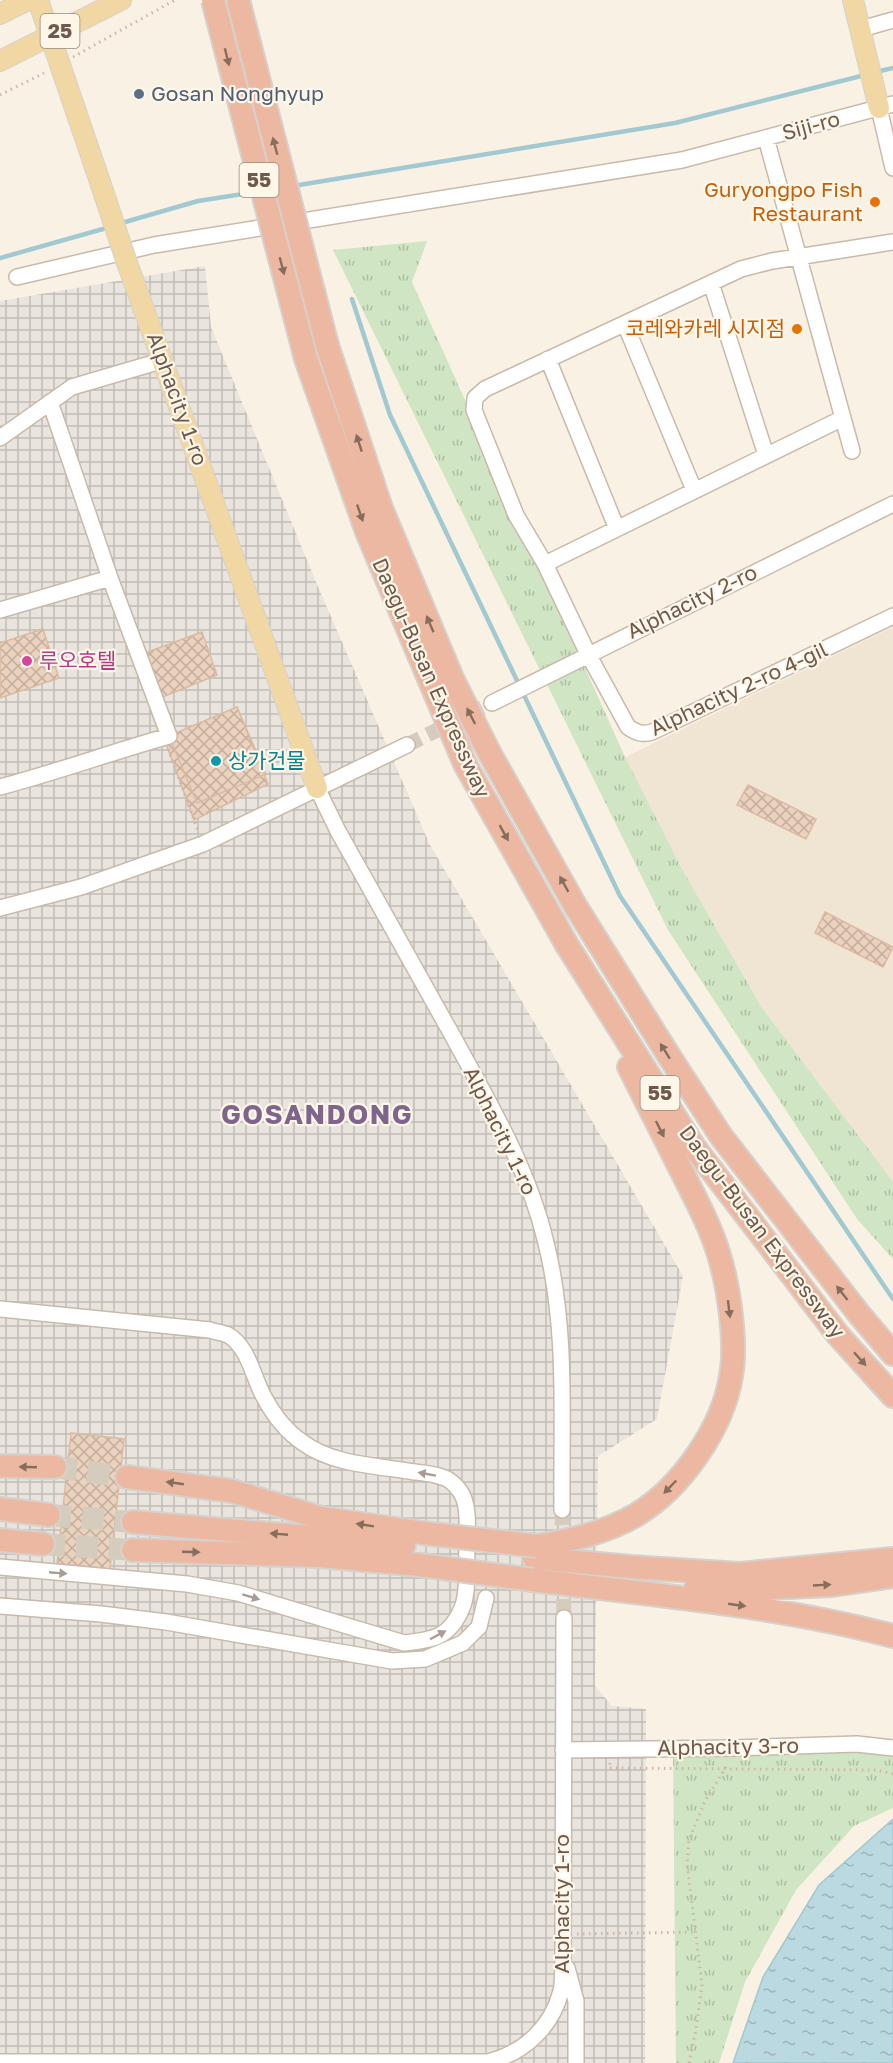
<svg xmlns="http://www.w3.org/2000/svg" width="893" height="2063" viewBox="0 0 893 2063" font-family="'Golos Text','Noto Sans KR',sans-serif">
	<style>
		.residential { fill: #f0e4d3 }
		.industrial { fill: url(#industrial-grid) }
		.park { fill: url(#park-tufts) }
		.water { fill: url(#water-ripples); stroke: #a2c8d1; stroke-width: 1.5 }
		.lines { fill: none; stroke-linecap: round; stroke-linejoin: round }
		.stream { stroke: #a2c8d1; stroke-width: 4.5 }
		.building { fill: url(#building-cross-hatch); stroke: #dcbaa1; stroke-width: 1.5 }
		.minor-tunnel { stroke: #d6ccbe; stroke-width: 15; stroke-dasharray: 15 8; stroke-linecap: butt }
		.highway-tunnel { stroke: #d6ccbe; stroke-width: 22; stroke-dasharray: 22 11; stroke-linecap: butt }
		.minor-casing { stroke: #c8baab; stroke-width: 18 }
		.major-casing { stroke: #d6d1cd; stroke-width: 22 }
		.highway-casing { stroke: #d6d1cd; stroke-width: 26 }
		.path { stroke: #d0b6a2; stroke-width: 3; stroke-dasharray: 1.5 4.5; stroke-linecap: butt }
		.minor { stroke: #fff; stroke-width: 15 }
		.major { stroke: #f1d7a3; stroke-width: 20 }
		.highway { stroke: #edb8a1; stroke-width: 22 }
		.major-bridge-casing { stroke: #d6d1cd; stroke-width: 22; stroke-linecap: butt }
		.highway-bridge-casing { stroke: #d6d1cd; stroke-width: 26; stroke-linecap: butt }
		.major-bridge { stroke: #f1d7a3; stroke-width: 20 }
		.highway-bridge { stroke: #edb8a1; stroke-width: 22 }
		.oneway { fill: #876d5d }
		.oneway2 { fill: #a89c94 }
		.service-dot { fill: #5c6f8a; stroke: #fdf6e9; stroke-width: 2 }
		.food-dot { fill: #e8710a; stroke: #fdf6e9; stroke-width: 2 }
		.hotel-dot { fill: #d1479c; stroke: #fdf6e9; stroke-width: 2 }
		.culture-dot { fill: #0f9aa8; stroke: #fdf6e9; stroke-width: 2 }
		.labels { text-anchor: middle; stroke-width: 4.5; stroke-linejoin: round; paint-order: stroke }
		.shield { fill: #fdf6e9; stroke: #99897b; stroke-width: 1.5 }
		.shield-label { font-size: 20px; font-weight: bold; fill: #6e5a4c }
		.service-label { font-size: 21px; fill: #4e5e75; stroke: #fdf6e9; text-anchor: start }
		.street-label { font-size: 21px; fill: #6e5a4c; stroke: #fdf6e9 }
		.food-label { font-size: 21px; fill: #c56008; stroke: #fdf6e9; text-anchor: end }
		.hotel-label { font-size: 21px; fill: #b23c85; stroke: #fdf6e9; text-anchor: start }
		.culture-label { font-size: 21px; fill: #0d838f; stroke: #fdf6e9; text-anchor: start }
		.district-label { font-size: 27px; font-weight: bold; letter-spacing: 1.5px; fill: #7f658b; stroke: #fdf6e9 }
	</style>
	<defs>
		<pattern id="industrial-grid" width="8" height="8" patternUnits="userSpaceOnUse" patternTransform="scale(1.5)"><rect width="8" height="8" fill="#e9e4de"/><path d="M0 4h8M4 0v8" fill="none" stroke="#c1bcb6"/></pattern>
		<pattern id="park-tufts" width="24" height="20" patternUnits="userSpaceOnUse" patternTransform="scale(1.5)"><rect width="24" height="20" fill="#d0e5c4"/><path d="M3 7l-1-3M5 7V3M7 7l1-3M15 17l-1-3M17 17v-4M19 17l1-3" fill="none" stroke="#adbda1"/></pattern>
		<pattern id="water-ripples" width="26" height="14" patternUnits="userSpaceOnUse" patternTransform="scale(1.5)"><rect width="26" height="14" fill="#bbd9e0"/><path d="M2 4q2-2 4 0t4 0M15 11q2-2 4 0t4 0" fill="none" stroke="#9cb3b8"/></pattern>
		<pattern id="building-cross-hatch" width="8" height="8" patternUnits="userSpaceOnUse" patternTransform="scale(1.5)"><rect width="8" height="8" fill="#ebd2be"/><path d="M0 0l8 8M0 8l8-8" fill="none" stroke="#c3ad9d"/></pattern>
	</defs>
	<rect width="100%" height="100%" fill="#f9f2e4"/>
	<path class="residential" d="M 893,627 L 893,1194 L 762,1008 L 682,869 L 625,757 Z"/>
	<path class="industrial" d="M 205,266 L 211,327 L 316,582 L 430,845 L 683,1276 L 657,1419 L 598,1456 L 595,1686 L 612,1706 L 646,1709 L 645,2063 L 0,2063 L 0,301 Z"/>
	<path class="park" d="M 427,241 L 412,282 L 625,757 L 682,869 L 762,1008 L 893,1182 L 893,1259 L 857,1219 L 668,930 L 333,250 Z
		M 673,1748 L 893,1748 L 893,1808 L 854,1826 L 796,1890 L 745,1982 L 719,2063 L 676,2063 Z"/>
	<path class="water" d="M 893,1819 L 893,2063 L 733,2063 L 763,1977 L 819,1885 Z"/>
	<g class="lines">
		<path class="stream" d="M 876,72 L 893,68
			M 293,186 L 675,123 L 865,75
			M 118,224 L 198,201 L 256,192
			M 0,258 L 110,227
			M 352,299 L 390,415 L 620,896 L 893,1299"/>
	</g>
	<path class="building" d="M 43,629 L 59,678 L 0,698 L 0,643 Z
		M 202,632 L 217,675 L 160,698 L 145,653 Z
		M 237,707 L 268,784 L 194,820 L 164,738 Z
		M 237,707 L 266,774 L 197,803 L 169,736 Z
		M 748,785 L 816,819 L 806,839 L 737,805 Z
		M 825,912 L 893,947 L 883,967 L 815,933 Z
		M 71,1433 L 124,1439 L 110,1569 L 57,1564 Z"/>
	<g class="lines">
		<path class="minor-tunnel" d="M 407,745 L 492,703
			M 562,1510 L 563,1549
			M 563,1576 L 564,1618"/>
		<path class="highway-tunnel" d="M 55,1467 L 127,1477
			M 49,1515 L 133,1522
			M 43,1544 L 133,1550"/>
		<g class="minor-casing">
			<path id="minor" d="M 861,29 L 893,20
				M 879,108 L 893,168
				M 766,138 L 852,451
				M 893,242 L 772,261 L 741,269 L 485,389 L 475,398 L 474,410 L 516,515 L 545,564 L 588,654 L 628,727 C 637,733 642,735 652,732 L 893,616
				M 17,277 L 154,245 L 682,160 L 893,104
				M 711,283 L 766,455
				M 625,324 L 694,490
				M 548,359 L 617,529
				M 0,438 L 72,387 L 164,360
				M 545,564 L 843,418
				M 0,610 L 110,578
				M 492,703 L 893,504
				M 0,787 C 57,772 112,752 169,736 L 110,578 L 50,402
				M 317,788 L 338,831 C 376,898 413,966 451,1033 C 487,1099 527,1165 545,1239 C 568,1327 561,1420 562,1510
				M 0,908 L 81,887 L 203,844 L 407,745
				M 0,1309 L 210,1330 C 216,1332 223,1333 228,1335 C 249,1347 253,1378 264,1397 C 273,1414 286,1431 302,1442 C 332,1465 379,1466 415,1472 C 424,1473 434,1474 442,1477 C 451,1479 461,1490 464,1499 C 469,1513 467,1530 467,1544 C 466,1562 469,1592 462,1608 C 450,1637 434,1640 404,1643 L 238,1593 L 187,1584 L 0,1567
				M 0,1606 L 101,1614 L 166,1622 L 392,1661 L 425,1659 L 463,1643 L 479,1627 L 486,1598
				M 563,1750 L 733,1748 L 857,1744 L 893,1748
				M 567,1968 L 576,2001 L 576,2063
				M 0,2062 L 488,2062 C 524,2053 552,2027 561,1991 C 563,1984 562,1975 563,1968 L 564,1618"/>
		</g>
		<g class="major-casing">
			<path id="major" d="M 38,0 L 100,182
				M 853,0 L 879,108
				M 0,14 L 28,0
				M 0,61 L 121,0
				M 126,260 L 317,788"/>
		</g>
		<g class="highway-casing">
			<path id="highway" d="M 327,345 L 381,508 L 452,678 L 490,754 L 576,907 L 669,1056 L 721,1136 L 859,1314 L 893,1354
				M 306,359 L 367,532 L 465,764 L 567,945 L 694,1147 L 838,1335 L 893,1396
				M 0,1466 L 55,1467
				M 127,1477 L 232,1491 L 321,1518 L 423,1533
				M 0,1509 L 49,1515
				M 133,1522 L 404,1545
				M 0,1540 L 43,1544
				M 537,1546 C 572,1540 605,1533 636,1515 C 681,1488 723,1428 731,1376 C 737,1343 729,1288 719,1255 C 710,1225 694,1196 680,1168 C 663,1134 646,1101 629,1067
				M 133,1550 L 320,1556 L 420,1565
				M 534,1558 L 631,1567 L 740,1574 L 893,1559
				M 533,1580 C 653,1595 776,1605 893,1636
				M 696,1585 L 743,1589 L 832,1585 L 893,1576"/>
		</g>
		<path class="path" d="M 73,57 L 175,0
			M 0,95 L 44,73
			M 168,749 L 198,831
			M 610,1763 L 609,1768 L 876,1770 L 893,1774
			M 577,1934 L 693,1932
			M 689,2063 L 696,2029 L 702,1985 L 687,1864 L 689,1840 L 705,1801 L 723,1772 L 727,1764"/>
		<use href="#minor" class="minor"/>
		<use href="#major" class="major"/>
		<use href="#highway" class="highway"/>
		<g class="major-bridge-casing">
			<path id="major-bridge" d="M 100,182 L 126,260"/>
		</g>
		<g class="highway-bridge-casing">
			<path id="highway-bridge" d="M 213,0 L 306,359
				M 238,0 L 327,345
				M 423,1533 L 537,1546
				M 420,1565 L 533,1580"/>
		</g>
		<use href="#major-bridge" class="major-bridge"/>
		<use href="#highway-bridge" class="highway-bridge"/>
	</g>
	<defs><path id="oneway-solid" d="M-6-.8H1V-3.2L6.5 0L1 3.2V.8H-6Z" transform="scale(1.5)"/></defs>
	<g class="oneway">
		<use href="#oneway-solid" transform="translate(227 57) rotate(76)"/>
		<use href="#oneway-solid" transform="translate(275 146) rotate(-105)"/>
		<use href="#oneway-solid" transform="translate(282 266) rotate(75)"/>
		<use href="#oneway-solid" transform="translate(359 443) rotate(-108)"/>
		<use href="#oneway-solid" transform="translate(360 513) rotate(71)"/>
		<use href="#oneway-solid" transform="translate(430 624) rotate(-113)"/>
		<use href="#oneway-solid" transform="translate(471 716) rotate(-117)"/>
		<use href="#oneway-solid" transform="translate(504 833) rotate(61)"/>
		<use href="#oneway-solid" transform="translate(564 884) rotate(-119)"/>
		<use href="#oneway-solid" transform="translate(665 1051) rotate(-122)"/>
		<use href="#oneway-solid" transform="translate(660 1129) rotate(63)"/>
		<use href="#oneway-solid" transform="translate(842 1293) rotate(-128)"/>
		<use href="#oneway-solid" transform="translate(729 1309) rotate(83)"/>
		<use href="#oneway-solid" transform="translate(860 1359) rotate(48)"/>
		<use href="#oneway-solid" transform="translate(28 1467) rotate(-178)"/>
		<use href="#oneway-solid" transform="translate(175 1483) rotate(-172)"/>
		<use href="#oneway-solid" transform="translate(670 1487) rotate(134)"/>
		<use href="#oneway-solid" transform="translate(365 1525) rotate(-171)"/>
		<use href="#oneway-solid" transform="translate(279 1534) rotate(-175)"/>
		<use href="#oneway-solid" transform="translate(191 1552) rotate(2)"/>
		<use href="#oneway-solid" transform="translate(822 1585) rotate(-3)"/>
		<use href="#oneway-solid" transform="translate(737 1605) rotate(8)"/>
	</g>
	<g class="oneway2">
		<use href="#oneway-solid" transform="translate(427 1474) rotate(-170)"/>
		<use href="#oneway-solid" transform="translate(58 1573) rotate(5)"/>
		<use href="#oneway-solid" transform="translate(251 1597) rotate(17)"/>
		<use href="#oneway-solid" transform="translate(438 1635) rotate(-28)"/>
	</g>
	<circle class="service-dot" cx="139" cy="94" r="6"/>
	<g class="food-dot">
		<circle cx="875" cy="202" r="6"/>
		<circle cx="797" cy="329" r="6"/>
	</g>
	<circle class="hotel-dot" cx="27" cy="661" r="6"/>
	<circle class="culture-dot" cx="216" cy="761" r="6"/>
	<g class="labels">
		<g class="shield">
			<rect x="40.5" y="14" width="39" height="34" rx="4.5"/>
			<rect x="239.5" y="163" width="39" height="34" rx="4.5"/>
			<rect x="640.5" y="1076" width="39" height="34" rx="4.5"/>
		</g>
		<g class="shield-label">
			<text x="60" y="38">25</text>
			<text x="259" y="187">55</text>
			<text x="660" y="1100">55</text>
		</g>
		<g class="service-label">
			<text x="151" y="101">Gosan Nonghyup</text>
		</g>
		<g class="street-label">
			<text transform="translate(811 126) rotate(-15)" y="7">Siji-ro</text>
			<text transform="translate(177 399) rotate(70)" y="7">Alphacity 1-ro</text>
			<text transform="translate(692 602) rotate(-26)" y="7">Alphacity 2-ro</text>
			<text transform="translate(431 678) rotate(66)" y="7">Daegu-Busan Expressway</text>
			<text transform="translate(739 689) rotate(-25)" y="7">Alphacity 2-ro 4-gil</text>
			<text transform="translate(500 1131) rotate(64)" y="7">Alphacity 1-ro</text>
			<text transform="translate(762 1232) rotate(53)" y="7">Daegu-Busan Expressway</text>
			<text transform="translate(728 1747) rotate(-1)" y="7">Alphacity 3-ro</text>
			<text transform="translate(562 1904) rotate(-90)" y="7">Alphacity 1-ro</text>
		</g>
		<g class="food-label">
			<text x="863" y="197">Guryongpo Fish<tspan x="863" dy="24">Restaurant</tspan></text>
			<text x="785" y="336">코레와카레 시지점</text>
		</g>
		<g class="hotel-label">
			<text x="39" y="668">루오호텔</text>
		</g>
		<g class="culture-label">
			<text x="228" y="768">상가건물</text>
		</g>
		<g class="district-label">
			<text x="317" y="1124">GOSANDONG</text>
		</g>
	</g>
</svg>
